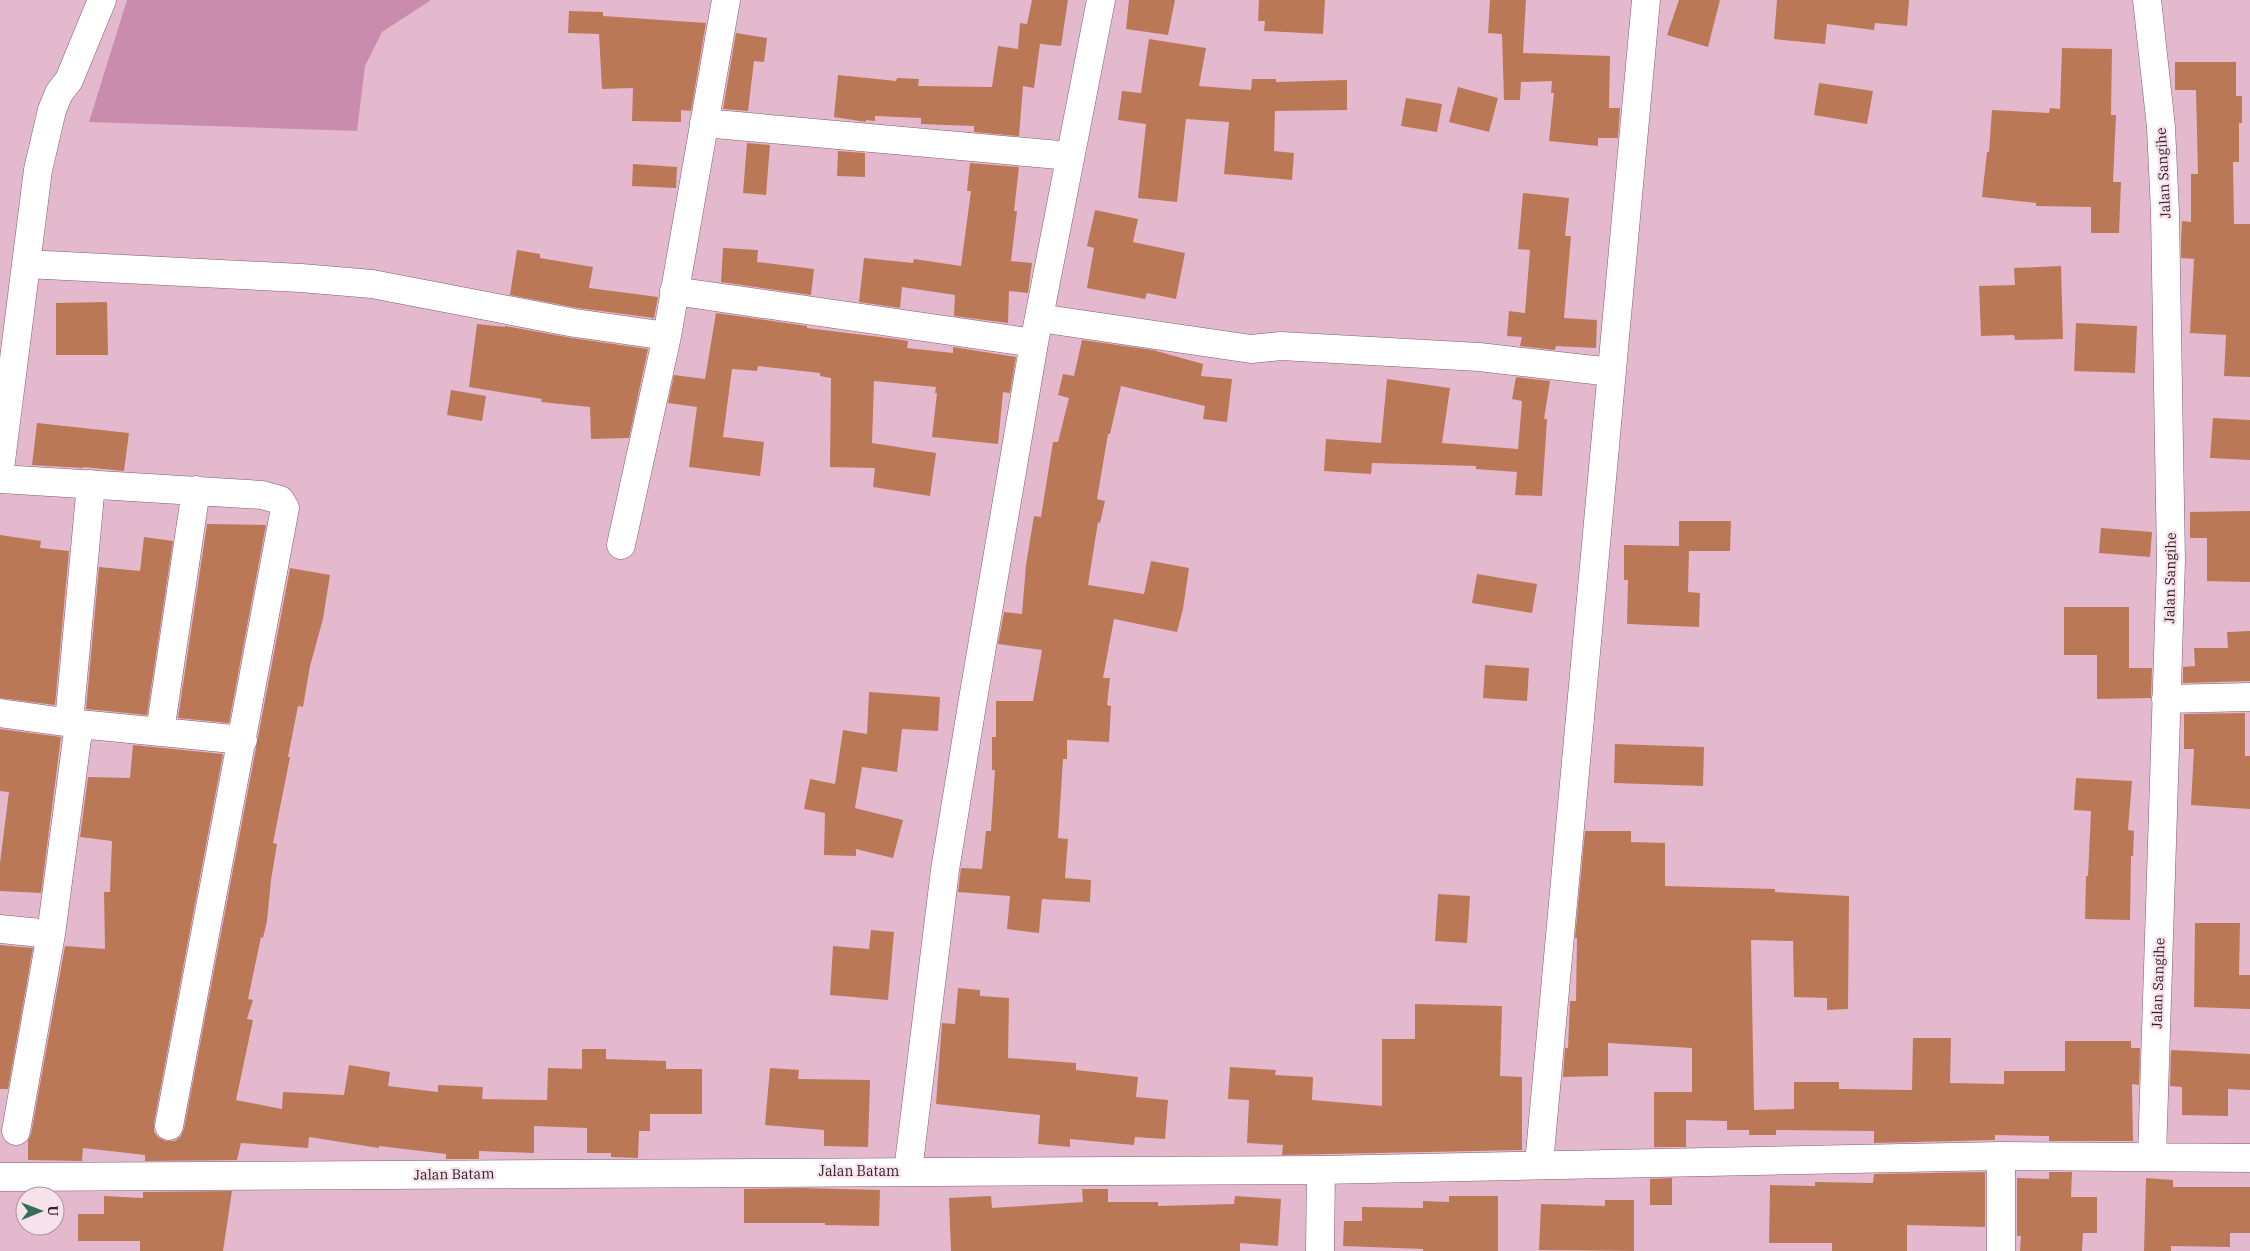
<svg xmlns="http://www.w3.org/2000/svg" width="2250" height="1251" viewBox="0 0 2250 1251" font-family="'IBM Plex Serif',serif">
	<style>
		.green { fill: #c98cac }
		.building { fill: #bb7857 }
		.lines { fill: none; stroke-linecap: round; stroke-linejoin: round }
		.minor-casing { stroke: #815b6e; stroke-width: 29 }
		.minor { stroke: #fff; stroke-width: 28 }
		.labels { text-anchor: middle; stroke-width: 4.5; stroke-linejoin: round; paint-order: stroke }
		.street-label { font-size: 14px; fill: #2f1f27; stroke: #f7e1eb }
	</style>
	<rect width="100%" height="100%" fill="#e4b9ce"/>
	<path class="green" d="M 127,0 L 431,0 L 382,32 L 365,66 L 357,131 L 89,122 Z"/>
	<path class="building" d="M 1032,0 L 1068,0 L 1061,46 L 1040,44 L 1034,88 L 1023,86 L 1019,136 L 974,132 L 974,126 L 921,124 L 921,118 L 875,116 L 875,121 L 866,120 L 866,122 L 834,117 L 838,75 L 896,81 L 897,78 L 919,79 L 918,86 L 992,87 L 998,46 L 1018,49 L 1020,23 L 1027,24 Z
		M 1129,0 L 1175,0 L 1168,35 L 1126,29 Z
		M 1259,0 L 1325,0 L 1323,34 L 1264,31 L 1265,21 L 1258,21 Z
		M 1490,0 L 1526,0 L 1523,53 L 1610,56 L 1609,108 L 1620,108 L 1618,138 L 1598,138 L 1598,146 L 1549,141 L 1554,93 L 1551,93 L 1552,81 L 1521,82 L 1520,100 L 1504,100 L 1502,34 L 1488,33 Z
		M 1679,0 L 1720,0 L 1708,47 L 1667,35 Z
		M 1777,0 L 1909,0 L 1907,26 L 1875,23 L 1874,30 L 1827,24 L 1825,44 L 1774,39 Z
		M 569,11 L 603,12 L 603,16 L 706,23 L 691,111 L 681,110 L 681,122 L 632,121 L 633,88 L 602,89 L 599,34 L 568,33 Z
		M 736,33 L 767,38 L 764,62 L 754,61 L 748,111 L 723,109 Z
		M 1149,39 L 1206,48 L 1199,86 L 1251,90 L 1252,79 L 1276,79 L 1276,82 L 1347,80 L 1347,110 L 1275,111 L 1274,151 L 1294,153 L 1292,180 L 1224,174 L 1229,122 L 1186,119 L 1177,202 L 1138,198 L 1146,124 L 1118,120 L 1122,91 L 1141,93 Z
		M 2062,48 L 2112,49 L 2111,115 L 2116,115 L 2113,182 L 2121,182 L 2119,233 L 2091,233 L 2091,207 L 2036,206 L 2036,203 L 1982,197 L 1987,152 L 1989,152 L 1992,110 L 2049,113 L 2050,108 L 2060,109 Z
		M 2175,62 L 2236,62 L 2236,96 L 2242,96 L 2242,123 L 2239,123 L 2239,162 L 2233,162 L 2234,224 L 2250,224 L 2250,377 L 2224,376 L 2226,335 L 2190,333 L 2194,259 L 2181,258 L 2181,241 L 2182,221 L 2191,222 L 2191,174 L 2198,174 L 2196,90 L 2175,90 Z
		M 1819,83 L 1873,91 L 1867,124 L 1814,115 Z
		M 1458,87 L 1498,98 L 1489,132 L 1449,122 Z
		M 1406,98 L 1442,104 L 1437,132 L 1401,126 Z
		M 747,143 L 770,145 L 766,195 L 743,193 Z
		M 838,151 L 865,153 L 865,177 L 837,176 Z
		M 970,163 L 1019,167 L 1014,211 L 1017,211 L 1011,261 L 1032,263 L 1028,293 L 1009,291 L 1008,323 L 954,316 L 955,295 L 902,287 L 900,308 L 859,302 L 864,258 L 913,263 L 914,259 L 961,266 L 971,191 L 967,191 Z
		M 633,164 L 677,167 L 676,188 L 632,186 Z
		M 1523,193 L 1569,198 L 1565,236 L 1571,236 L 1564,318 L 1597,320 L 1596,348 L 1556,346 L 1555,350 L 1520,346 L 1522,337 L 1507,336 L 1509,311 L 1525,313 L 1530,250 L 1518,249 Z
		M 1095,210 L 1138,219 L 1133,242 L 1185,253 L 1176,299 L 1147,293 L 1145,299 L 1087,288 L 1094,248 L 1087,246 Z
		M 723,248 L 758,250 L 757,262 L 814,269 L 811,295 L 721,282 Z
		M 517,250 L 540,254 L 540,258 L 593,267 L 589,288 L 658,297 L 654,318 L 578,308 L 510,295 Z
		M 2061,266 L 2063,339 L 2015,340 L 2014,335 L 1981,336 L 1979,286 L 2015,285 L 2014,268 Z
		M 107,302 L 108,355 L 56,355 L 56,303 Z
		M 716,313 L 807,326 L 807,328 L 896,339 L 908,341 L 907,348 L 953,353 L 953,347 L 1016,357 L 1010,393 L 1003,392 L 998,444 L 932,437 L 937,393 L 935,393 L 936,387 L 874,381 L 872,443 L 936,453 L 930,496 L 873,487 L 875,468 L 830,467 L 831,378 L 820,376 L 820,373 L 758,366 L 757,371 L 732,369 L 723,437 L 764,442 L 760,476 L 689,467 L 697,407 L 668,403 L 674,375 L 705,379 Z
		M 2076,323 L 2137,326 L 2135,373 L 2074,371 Z
		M 477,324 L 505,327 L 505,326 L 572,338 L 648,349 L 629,438 L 591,439 L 590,407 L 541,402 L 542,399 L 469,387 Z
		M 1082,340 L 1153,350 L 1203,364 L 1201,376 L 1232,379 L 1227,422 L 1203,419 L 1205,406 L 1121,386 L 1110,434 L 1108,434 L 1097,499 L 1105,501 L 1100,523 L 1098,522 L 1088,585 L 1144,594 L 1151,561 L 1189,568 L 1183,609 L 1177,632 L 1114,619 L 1103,678 L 1110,678 L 1107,705 L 1111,706 L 1109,742 L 1067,740 L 1067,759 L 1063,759 L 1058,838 L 1068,839 L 1065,878 L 1091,880 L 1090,902 L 1042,899 L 1039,933 L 1007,929 L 1010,896 L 958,892 L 961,868 L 982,869 L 986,831 L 991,831 L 995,770 L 992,770 L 992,737 L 996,737 L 996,701 L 1033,701 L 1042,650 L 998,644 L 1004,612 L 1022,614 L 1026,565 L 1034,516 L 1041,517 L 1053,442 L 1058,442 L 1069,398 L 1058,395 L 1063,374 L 1074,376 Z
		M 1516,377 L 1550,381 L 1544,419 L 1547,419 L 1542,496 L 1515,495 L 1517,472 L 1476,469 L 1476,466 L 1372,463 L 1371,474 L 1324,471 L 1326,439 L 1381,443 L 1387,379 L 1450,388 L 1442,443 L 1518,449 L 1522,401 L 1512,399 Z
		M 451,390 L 486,396 L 482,421 L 447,415 Z
		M 2213,418 L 2250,420 L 2250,460 L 2210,458 Z
		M 37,423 L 129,433 L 124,471 L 83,467 L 83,468 L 32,465 Z
		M 2250,511 L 2250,582 L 2207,581 L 2207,538 L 2190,538 L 2190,512 Z
		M 1679,521 L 1731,521 L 1730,551 L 1689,551 L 1688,592 L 1700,593 L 1699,627 L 1627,624 L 1628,580 L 1624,580 L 1624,545 L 1679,546 Z
		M 207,524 L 266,525 L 229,723 L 178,718 Z
		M 2101,528 L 2152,532 L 2150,557 L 2099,553 Z
		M 0,535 L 41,541 L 40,548 L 69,551 L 55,705 L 0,698 Z
		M 144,537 L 173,541 L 147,715 L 86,709 L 99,567 L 140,571 Z
		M 290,568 L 330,575 L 323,619 L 310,666 L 303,707 L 298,706 L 288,757 L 290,757 L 273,843 L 277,844 L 271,880 L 267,921 L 263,938 L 261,937 L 248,999 L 253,1000 L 247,1019 L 253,1020 L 236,1100 L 282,1109 L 283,1092 L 344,1095 L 349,1065 L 390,1072 L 388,1086 L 438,1092 L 438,1085 L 483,1087 L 482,1099 L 547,1100 L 548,1068 L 582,1069 L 582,1049 L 606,1049 L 606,1059 L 666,1061 L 666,1069 L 702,1069 L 702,1114 L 650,1114 L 650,1131 L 639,1131 L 638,1158 L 611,1157 L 611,1153 L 587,1153 L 587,1128 L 534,1126 L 534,1153 L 479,1151 L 479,1159 L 446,1159 L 446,1154 L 379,1146 L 379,1148 L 309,1137 L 308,1148 L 241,1143 L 237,1160 L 145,1161 L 145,1155 L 83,1148 L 82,1161 L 28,1160 L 28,1140 L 31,1134 L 65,946 L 105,949 L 104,892 L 110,892 L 112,841 L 80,837 L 88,777 L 130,778 L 133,745 L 223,754 L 154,1123 L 154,1132 L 159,1138 L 166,1141 L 175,1141 L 181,1136 L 184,1129 Z
		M 1477,574 L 1537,584 L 1532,613 L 1472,603 Z
		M 2064,607 L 2129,607 L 2129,668 L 2152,668 L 2151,698 L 2097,699 L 2097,655 L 2064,655 Z
		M 2250,631 L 2250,681 L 2183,683 L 2183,667 L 2195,666 L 2194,648 L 2228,648 L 2227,632 Z
		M 1485,665 L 1529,668 L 1527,701 L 1483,698 Z
		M 869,692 L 940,697 L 938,731 L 902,729 L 897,772 L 862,767 L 855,808 L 903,820 L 893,858 L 856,849 L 856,856 L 824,855 L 825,813 L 804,809 L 810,779 L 835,784 L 843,730 L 867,734 Z
		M 2245,713 L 2245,756 L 2250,756 L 2250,809 L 2191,805 L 2194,749 L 2184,749 L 2184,714 Z
		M 0,729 L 61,737 L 41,893 L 0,891 L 0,863 L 9,792 L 0,791 Z
		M 1615,744 L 1704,747 L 1703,786 L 1614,783 Z
		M 2076,778 L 2132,781 L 2128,830 L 2134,831 L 2133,856 L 2131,856 L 2130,920 L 2085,919 L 2086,876 L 2088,876 L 2091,811 L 2074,810 Z
		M 1585,831 L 1631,831 L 1631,842 L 1665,843 L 1665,886 L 1775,889 L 1775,892 L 1849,896 L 1848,1009 L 1827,1010 L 1827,998 L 1794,997 L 1793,941 L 1751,940 L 1754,1110 L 1794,1109 L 1794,1082 L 1839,1082 L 1839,1089 L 1912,1090 L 1913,1038 L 1951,1038 L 1950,1083 L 2004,1084 L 2004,1071 L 2065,1071 L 2065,1041 L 2131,1041 L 2131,1048 L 2140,1048 L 2139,1085 L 2132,1084 L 2133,1141 L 2049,1141 L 2049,1136 L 1995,1135 L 1995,1140 L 1874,1143 L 1874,1131 L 1776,1130 L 1776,1135 L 1749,1135 L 1749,1130 L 1727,1130 L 1727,1121 L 1686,1120 L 1686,1147 L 1654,1147 L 1654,1092 L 1692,1092 L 1692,1048 L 1608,1043 L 1608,1076 L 1563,1077 L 1565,1048 L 1568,1048 L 1570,1001 L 1576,1001 L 1577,938 L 1575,938 Z
		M 1438,894 L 1470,896 L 1467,943 L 1435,941 Z
		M 2195,923 L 2240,923 L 2239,975 L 2250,975 L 2250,1009 L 2194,1007 Z
		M 871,930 L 894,932 L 888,1000 L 830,995 L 833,946 L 869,949 Z
		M 0,945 L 33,948 L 8,1089 L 0,1089 Z
		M 958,988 L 980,990 L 980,996 L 1009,998 L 1008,1058 L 1076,1063 L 1076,1070 L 1138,1077 L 1136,1097 L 1168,1100 L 1165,1139 L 1135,1137 L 1134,1145 L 1070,1139 L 1070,1147 L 1038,1144 L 1040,1115 L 936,1104 L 942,1023 L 955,1024 Z
		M 1415,1004 L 1502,1006 L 1500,1076 L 1522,1077 L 1522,1150 L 1282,1155 L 1283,1145 L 1247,1143 L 1249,1100 L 1228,1099 L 1230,1067 L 1276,1070 L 1275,1075 L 1313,1077 L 1312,1100 L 1382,1106 L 1382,1039 L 1415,1039 Z
		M 2171,1050 L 2250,1054 L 2250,1090 L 2228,1089 L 2228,1116 L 2182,1115 L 2182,1087 L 2170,1086 Z
		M 770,1068 L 799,1070 L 798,1079 L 870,1080 L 868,1147 L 824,1146 L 824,1130 L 765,1125 Z
		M 1985,1172 L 1985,1227 L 1907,1225 L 1907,1251 L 1832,1251 L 1832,1243 L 1769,1243 L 1770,1185 L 1815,1186 L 1815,1182 L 1873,1183 L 1874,1174 Z
		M 2049,1172 L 2072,1172 L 2071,1197 L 2097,1197 L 2097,1233 L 2083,1233 L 2082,1251 L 2020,1251 L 2021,1236 L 2017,1236 L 2017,1178 L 2049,1179 Z
		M 1672,1178 L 1672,1205 L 1650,1205 L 1650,1179 Z
		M 2146,1178 L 2173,1180 L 2173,1187 L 2250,1187 L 2250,1233 L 2230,1233 L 2230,1247 L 2171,1246 L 2171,1251 L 2144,1251 Z
		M 801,1188 L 880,1190 L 879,1226 L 825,1225 L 825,1223 L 744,1223 L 744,1189 Z
		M 1082,1189 L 1108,1189 L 1108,1202 L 1158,1202 L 1158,1206 L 1234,1204 L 1235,1196 L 1281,1199 L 1278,1246 L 1240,1243 L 1240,1251 L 951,1251 L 949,1198 L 991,1196 L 992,1208 L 1083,1202 Z
		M 232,1191 L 223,1251 L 140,1251 L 140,1241 L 78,1241 L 78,1214 L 104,1214 L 104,1196 L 143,1198 L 143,1192 Z
		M 1449,1196 L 1498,1196 L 1498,1251 L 1423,1251 L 1423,1249 L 1343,1246 L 1344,1221 L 1362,1221 L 1362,1207 L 1423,1208 L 1423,1201 L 1449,1202 Z
		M 1605,1200 L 1634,1200 L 1634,1251 L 1539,1250 L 1541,1204 L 1605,1206 Z"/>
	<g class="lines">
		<g class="minor-casing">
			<path id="minor" d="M 2147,0 L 2161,127 L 2165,212 L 2171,561 L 2152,1156
				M 704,123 L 1070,156
				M 26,264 L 301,278 L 372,284 L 575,323 L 667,336
				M 674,291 L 1034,343
				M 1039,318 L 1251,349 L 1281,346 L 1479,357 L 1612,372
				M 0,469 L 38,170 L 52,110 L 59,93 L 69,80 L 102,0
				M 0,479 L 262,495 L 280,500 L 285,508 L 169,1126
				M 621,545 L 667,336 L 726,0
				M 2166,699 L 2250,697
				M 0,713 L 79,724 L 243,740
				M 69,722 L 91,484
				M 160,732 L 196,490
				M 0,929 L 51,934
				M 16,1131 L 51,934 L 79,724
				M 2001,1156 L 2001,1251
				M 1539,1164 L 1646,0
				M 908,1171 L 945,870 L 972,705 L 1034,343 L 1101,0
				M 0,1177 L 1321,1170 L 2001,1156 L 2250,1158
				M 1320,1251 L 1321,1170"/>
		</g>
		<use href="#minor" class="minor"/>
	</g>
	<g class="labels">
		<g class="street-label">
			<text transform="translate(2163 173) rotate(-93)" y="5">Jalan Sangihe</text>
			<text transform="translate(2170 578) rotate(-89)" y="5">Jalan Sangihe</text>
			<text transform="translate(2158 983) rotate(-88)" y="5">Jalan Sangihe</text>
			<text x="859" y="1176">Jalan Batam</text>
			<text transform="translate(454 1174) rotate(-1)" y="5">Jalan Batam</text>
		</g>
	</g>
	<g transform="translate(40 1211) rotate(89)"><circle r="24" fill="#f7e1eb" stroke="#a7939d"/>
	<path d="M0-4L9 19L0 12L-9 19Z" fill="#336e59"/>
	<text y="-8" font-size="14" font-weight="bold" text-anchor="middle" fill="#2f1f27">U</text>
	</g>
</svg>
